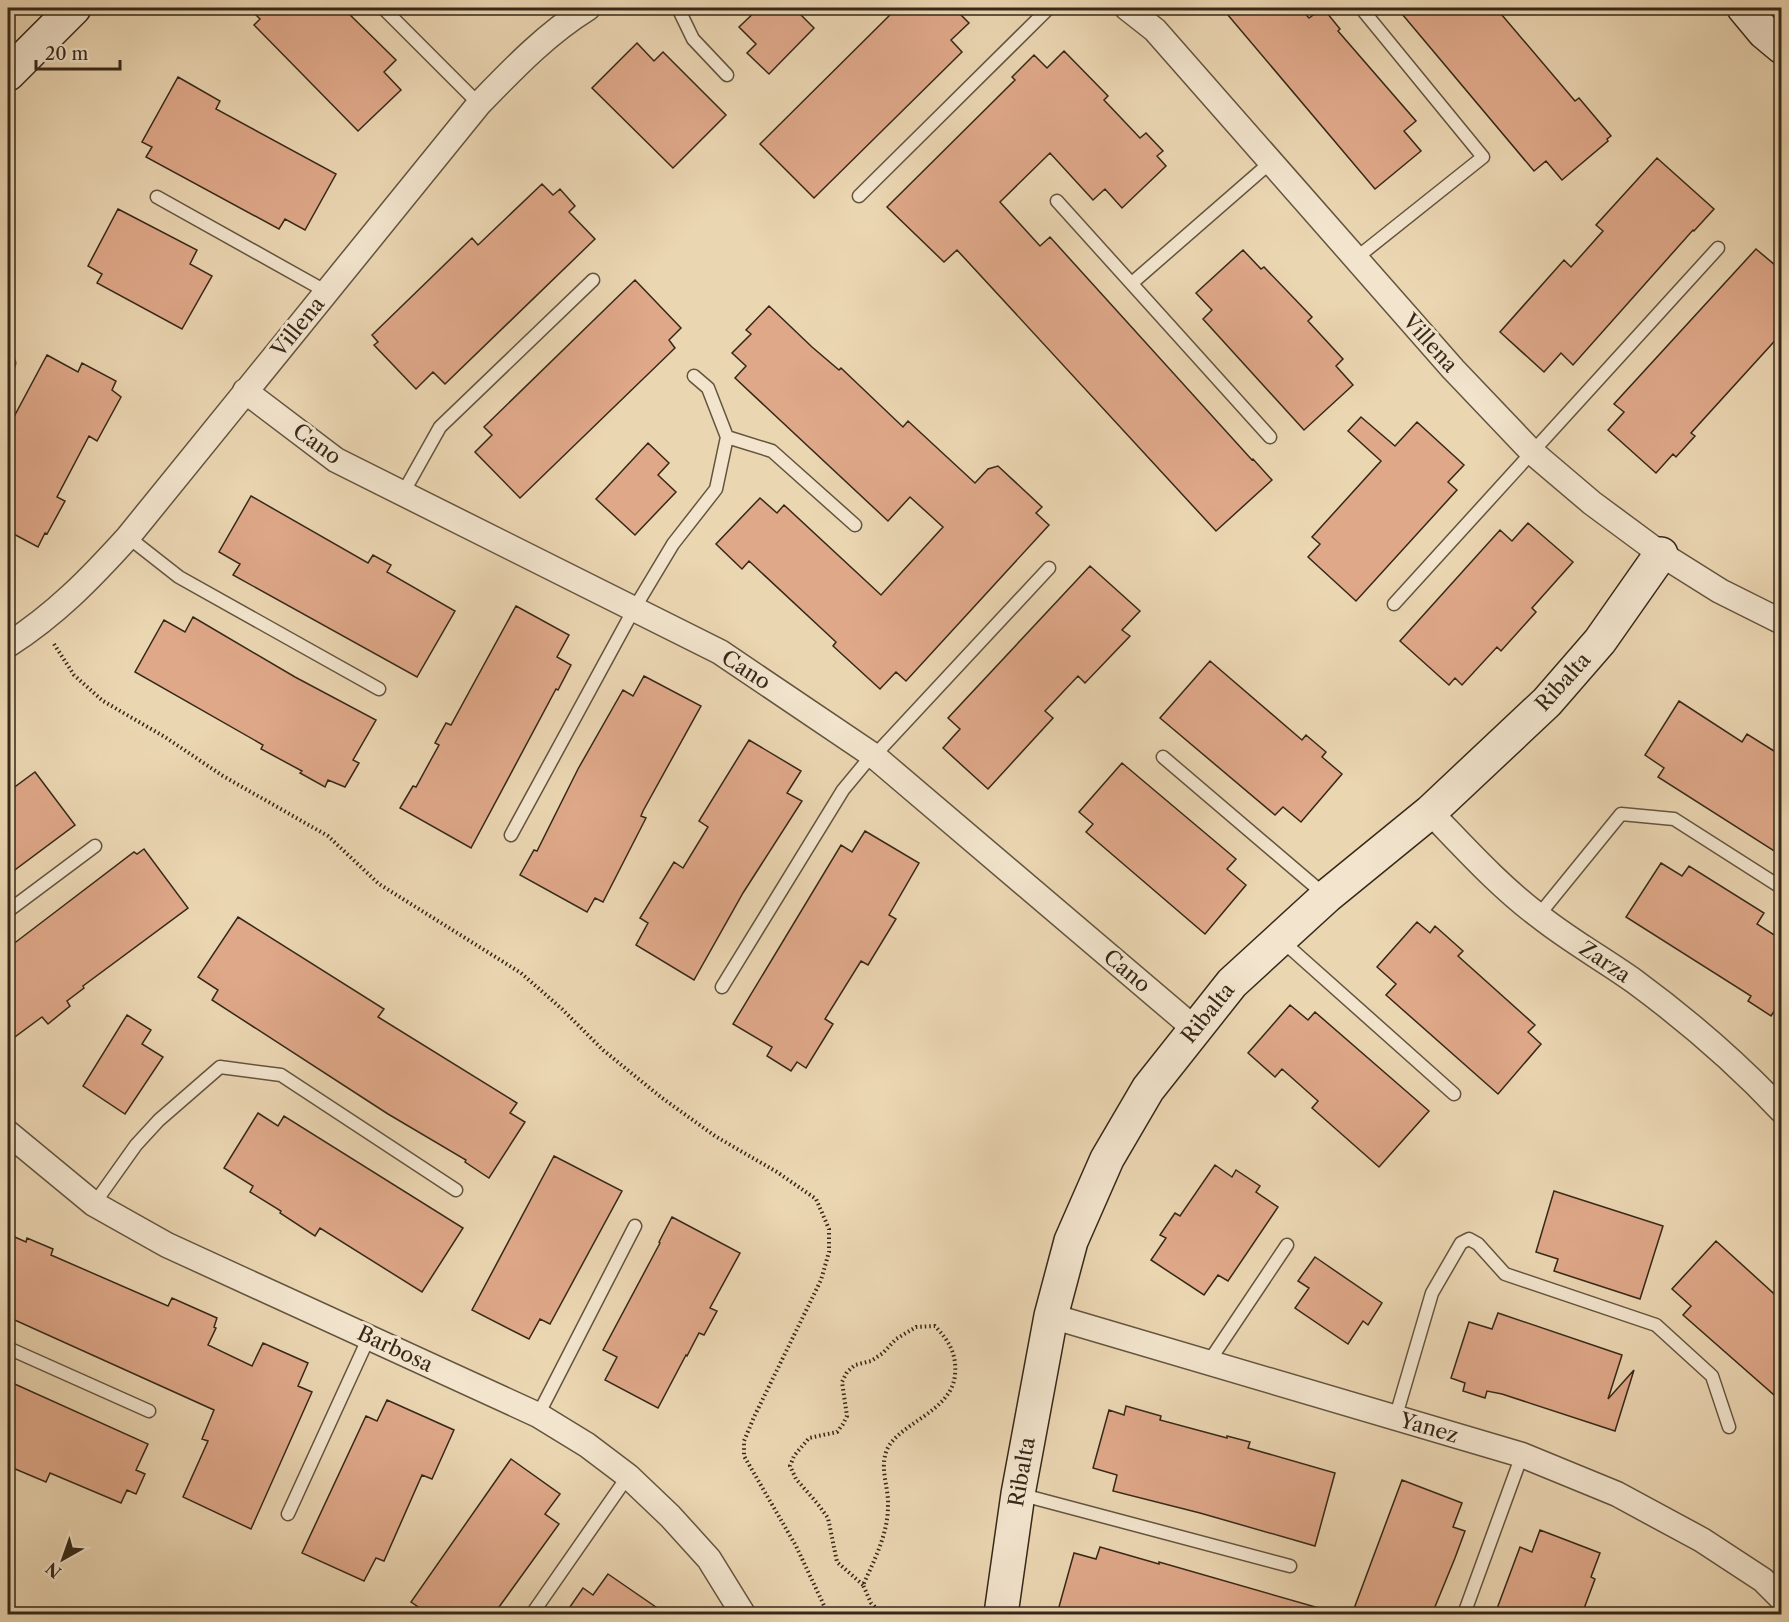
<svg xmlns="http://www.w3.org/2000/svg" width="1789" height="1622" viewBox="0 0 1789 1622" font-family="'Libre Caslon Text',serif">
	<style>
		.building { fill: #dfa889; stroke: #362818; stroke-width: 1.5 }
		.lines { fill: none; stroke-linecap: round; stroke-linejoin: round }
		.lane-casing { stroke: #63543e; stroke-width: 15 }
		.street-casing { stroke: #63543e; stroke-width: 27 }
		.secondary-casing { stroke: #362818; stroke-width: 36 }
		.path { stroke: #362818; stroke-width: 4; stroke-dasharray: 1.5 3; stroke-linecap: butt }
		.lane { stroke: #f2e4cd; stroke-width: 12 }
		.street { stroke: #f2e4cd; stroke-width: 24 }
		.secondary { stroke: #f2e4cd; stroke-width: 33 }
		.labels { text-anchor: middle; stroke-width: 6; stroke-linejoin: round; paint-order: stroke }
		.street-label { font-size: 21px; fill: #362818; stroke: #f2e4cd }
	</style>
	<rect width="100%" height="100%" fill="#ebd6b2"/>
	<filter id="stains"><feTurbulence type="fractalNoise" baseFrequency=".00333" numOctaves="4"/><feColorMatrix values="0 0 0 0 .2 0 0 0 0 .09 0 0 0 0 .02 0 0 0 .5 -.17"/></filter>
	<radialGradient id="worn" r=".72"><stop offset=".6" stop-color="#630" stop-opacity="0"/><stop offset="1" stop-color="#630" stop-opacity=".3"/></radialGradient>
	<path class="building" d="M 249,8 L 343,8 L 396,60 L 384,72 L 401,90 L 358,131 L 254,25 L 260,19 Z
		M 759,8 L 794,8 L 814,28 L 769,74 L 747,53 L 756,44 L 739,27 Z
		M 897,8 L 954,8 L 969,23 L 951,40 L 962,52 L 814,198 L 760,144 Z
		M 1222,8 L 1300,8 L 1309,18 L 1323,8 L 1340,29 L 1338,31 L 1416,121 L 1404,131 L 1421,151 L 1375,189 Z
		M 1397,8 L 1496,8 L 1575,101 L 1579,98 L 1611,136 L 1607,139 L 1608,141 L 1562,180 L 1546,161 L 1534,171 Z
		M 637,43 L 654,61 L 663,52 L 726,115 L 673,168 L 592,88 Z
		M 1064,51 L 1108,96 L 1104,100 L 1140,138 L 1146,133 L 1163,151 L 1157,156 L 1166,166 L 1122,208 L 1105,189 L 1093,200 L 1050,153 L 1000,202 L 1040,246 L 1050,237 L 1252,460 L 1253,459 L 1272,480 L 1216,531 L 957,250 L 944,262 L 887,207 L 1015,80 L 1012,77 L 1034,55 L 1047,68 Z
		M 178,77 L 220,101 L 216,109 L 336,174 L 305,230 L 285,219 L 279,229 L 146,157 L 152,147 L 142,142 Z
		M 1657,158 L 1714,209 L 1694,231 L 1693,230 L 1573,365 L 1561,353 L 1544,372 L 1500,332 L 1564,260 L 1571,267 L 1603,231 L 1596,225 Z
		M 542,184 L 553,195 L 560,189 L 575,206 L 569,212 L 595,239 L 445,384 L 433,372 L 416,389 L 374,345 L 378,342 L 372,335 L 472,238 L 478,245 Z
		M 118,209 L 197,250 L 190,264 L 212,276 L 182,329 L 97,283 L 102,274 L 88,266 Z
		M 1756,249 L 1782,271 L 1782,333 L 1691,433 L 1695,436 L 1676,457 L 1673,454 L 1656,473 L 1608,430 L 1624,412 L 1614,404 Z
		M 1243,250 L 1261,269 L 1264,267 L 1312,317 L 1308,321 L 1343,359 L 1336,366 L 1353,385 L 1304,430 L 1203,319 L 1212,310 L 1196,293 Z
		M 635,280 L 681,328 L 669,340 L 675,348 L 520,498 L 475,452 L 492,435 L 484,427 Z
		M 769,306 L 812,347 L 839,370 L 841,368 L 903,427 L 908,421 L 975,483 L 988,469 L 998,466 L 1042,507 L 1036,513 L 1049,525 L 906,681 L 896,672 L 880,689 L 833,646 L 836,642 L 749,561 L 742,569 L 716,544 L 760,498 L 777,513 L 784,505 L 881,595 L 943,527 L 910,497 L 888,521 L 735,378 L 746,366 L 732,353 L 751,334 L 746,330 Z
		M 47,355 L 78,372 L 82,363 L 116,381 L 112,390 L 121,397 L 97,441 L 89,436 L 57,497 L 65,501 L 47,534 L 45,533 L 38,547 L 8,531 L 8,428 Z
		M 1361,417 L 1395,446 L 1417,422 L 1464,465 L 1448,482 L 1457,490 L 1356,601 L 1308,557 L 1320,544 L 1312,537 L 1381,461 L 1348,431 Z
		M 648,443 L 669,463 L 658,475 L 676,492 L 635,535 L 596,499 Z
		M 251,496 L 368,563 L 373,555 L 391,565 L 387,572 L 455,611 L 417,677 L 233,575 L 240,564 L 219,552 Z
		M 1528,523 L 1573,562 L 1532,608 L 1536,612 L 1501,651 L 1497,647 L 1462,685 L 1455,678 L 1449,685 L 1400,641 L 1500,530 L 1512,541 Z
		M 1090,566 L 1140,611 L 1122,630 L 1130,636 L 1085,683 L 1078,676 L 1045,711 L 1053,718 L 988,789 L 943,748 L 960,729 L 948,718 Z
		M 516,606 L 569,635 L 557,657 L 571,665 L 558,690 L 556,689 L 471,848 L 400,808 L 413,786 L 416,787 L 439,745 L 435,743 L 446,723 L 451,725 Z
		M 193,617 L 295,677 L 376,720 L 353,760 L 359,763 L 345,787 L 328,780 L 325,787 L 300,773 L 302,771 L 261,749 L 263,745 L 135,672 L 164,620 L 185,632 Z
		M 1210,661 L 1302,740 L 1306,735 L 1326,752 L 1322,757 L 1342,774 L 1301,822 L 1283,807 L 1275,815 L 1160,718 Z
		M 644,676 L 701,706 L 643,811 L 641,816 L 646,818 L 603,902 L 595,898 L 587,912 L 520,875 L 534,850 L 537,851 L 578,769 L 623,690 L 633,696 Z
		M 1679,701 L 1742,742 L 1747,734 L 1782,756 L 1782,856 L 1658,777 L 1664,768 L 1645,755 Z
		M 749,740 L 801,771 L 787,793 L 802,801 L 743,893 L 694,980 L 636,945 L 648,923 L 640,918 L 674,862 L 683,868 L 708,827 L 699,821 Z
		M 1122,763 L 1236,859 L 1227,869 L 1246,885 L 1205,934 L 1086,832 L 1093,824 L 1079,812 Z
		M 35,772 L 75,825 L 8,875 L 8,792 Z
		M 865,831 L 919,863 L 889,915 L 896,919 L 868,965 L 861,961 L 825,1019 L 833,1024 L 806,1068 L 797,1062 L 791,1071 L 767,1056 L 772,1047 L 733,1024 L 841,845 L 852,852 Z
		M 144,849 L 188,908 L 83,986 L 84,988 L 67,1001 L 70,1006 L 48,1024 L 42,1017 L 8,1042 L 8,948 L 134,852 L 137,854 Z
		M 1661,863 L 1682,876 L 1689,866 L 1764,913 L 1757,924 L 1782,940 L 1782,999 L 1771,1016 L 1748,1001 L 1751,996 L 1626,917 Z
		M 238,917 L 384,1009 L 378,1017 L 517,1103 L 510,1113 L 525,1122 L 489,1178 L 465,1162 L 466,1160 L 388,1114 L 212,1000 L 218,990 L 198,977 Z
		M 1417,922 L 1430,933 L 1435,926 L 1463,951 L 1458,956 L 1535,1025 L 1528,1032 L 1541,1044 L 1498,1094 L 1386,995 L 1396,984 L 1377,967 Z
		M 1290,1005 L 1308,1020 L 1315,1012 L 1429,1111 L 1379,1167 L 1312,1108 L 1318,1101 L 1282,1069 L 1275,1077 L 1248,1053 Z
		M 127,1015 L 151,1030 L 142,1044 L 163,1057 L 125,1114 L 83,1086 Z
		M 258,1113 L 278,1126 L 284,1116 L 463,1228 L 422,1292 L 320,1228 L 315,1236 L 280,1213 L 281,1211 L 250,1192 L 253,1186 L 224,1168 Z
		M 554,1156 L 622,1191 L 550,1324 L 540,1319 L 529,1339 L 472,1310 Z
		M 1215,1165 L 1232,1177 L 1236,1170 L 1260,1186 L 1256,1192 L 1278,1207 L 1228,1281 L 1218,1275 L 1204,1295 L 1151,1260 L 1166,1238 L 1160,1235 L 1175,1213 L 1180,1216 Z
		M 1554,1191 L 1663,1226 L 1640,1299 L 1554,1271 L 1558,1259 L 1536,1252 Z
		M 672,1217 L 740,1253 L 710,1308 L 717,1311 L 704,1335 L 699,1333 L 687,1356 L 686,1355 L 658,1408 L 605,1380 L 617,1357 L 603,1350 L 660,1243 L 659,1242 Z
		M 8,1234 L 26,1242 L 27,1238 L 53,1249 L 51,1255 L 168,1306 L 172,1298 L 217,1318 L 214,1327 L 216,1328 L 208,1345 L 252,1366 L 263,1343 L 308,1363 L 298,1386 L 312,1392 L 251,1529 L 183,1497 L 208,1441 L 202,1439 L 214,1410 L 8,1317 Z
		M 1716,1241 L 1782,1301 L 1782,1402 L 1683,1315 L 1691,1306 L 1672,1289 Z
		M 1315,1257 L 1382,1303 L 1368,1325 L 1363,1321 L 1348,1344 L 1295,1308 L 1309,1288 L 1298,1281 Z
		M 1498,1313 L 1622,1355 L 1608,1399 L 1634,1370 L 1615,1431 L 1502,1394 L 1487,1391 L 1485,1398 L 1463,1391 L 1465,1383 L 1451,1378 L 1469,1322 L 1492,1329 Z
		M 8,1381 L 148,1444 L 136,1470 L 145,1474 L 136,1494 L 127,1490 L 121,1503 L 50,1473 L 46,1482 L 8,1466 Z
		M 387,1400 L 454,1430 L 432,1479 L 422,1475 L 384,1561 L 376,1558 L 364,1581 L 302,1553 L 366,1416 L 377,1421 Z
		M 1126,1406 L 1161,1416 L 1160,1420 L 1227,1438 L 1227,1436 L 1250,1442 L 1248,1448 L 1335,1473 L 1315,1546 L 1200,1513 L 1113,1491 L 1117,1475 L 1093,1468 L 1109,1410 L 1124,1415 Z
		M 511,1459 L 560,1494 L 545,1514 L 559,1524 L 494,1614 L 429,1614 L 411,1602 Z
		M 1402,1480 L 1462,1503 L 1453,1527 L 1465,1531 L 1455,1558 L 1432,1614 L 1352,1614 Z
		M 1540,1530 L 1600,1553 L 1591,1577 L 1595,1579 L 1582,1614 L 1495,1614 L 1520,1547 L 1532,1552 Z
		M 1100,1547 L 1159,1564 L 1159,1562 L 1319,1608 L 1318,1614 L 1057,1614 L 1074,1553 L 1096,1559 Z
		M 608,1574 L 666,1614 L 565,1614 L 583,1588 L 593,1595 Z"/>
	<g class="lines">
		<g class="lane-casing">
			<path id="lane" d="M 383,8 L 479,104
				M 678,8 L 693,39 L 727,75
				M 859,196 L 1049,8
				M 157,197 L 327,292
				M 1057,201 L 1270,437
				M 1355,259 L 1483,157 L 1361,8
				M 1132,283 L 1271,162
				M 8,366 L 9,363
				M 694,376 L 708,388 L 727,437 L 772,451 L 855,525
				M 403,493 L 440,427 L 593,280
				M 128,537 L 179,577 L 379,689
				M 1394,604 L 1718,248
				M 874,756 L 1049,568
				M 1163,757 L 1325,895
				M 511,835 L 634,609 L 673,544 L 716,489 L 727,437
				M 8,911 L 95,846
				M 1538,916 L 1621,814 L 1674,819 L 1782,888
				M 1280,939 L 1454,1094
				M 722,987 L 843,790 L 872,755
				M 94,1204 L 136,1145 L 159,1120 L 220,1067 L 281,1075 L 456,1190
				M 8,1348 L 149,1411
				M 1208,1363 L 1287,1245
				M 538,1415 L 635,1226
				M 1395,1419 L 1432,1293 L 1461,1243 L 1469,1239 L 1478,1244 L 1505,1274 L 1656,1325 L 1712,1376 L 1729,1427
				M 1019,1494 L 1290,1566
				M 288,1514 L 369,1337
				M 532,1614 L 628,1476
				M 1464,1614 L 1522,1455"/>
		</g>
		<g class="street-casing">
			<path id="street" d="M 1127,8 L 1155,30 L 1453,369 L 1532,452 L 1592,503 L 1661,554 L 1720,591 L 1782,622
				M 245,391 L 336,460 L 720,652 L 874,756 L 1195,1029
				M 8,645 C 56,614 90,579 128,537 L 479,104 C 513,69 546,34 588,8
				M 1430,812 C 1465,848 1499,886 1539,916 C 1569,940 1603,959 1634,981 C 1687,1020 1737,1063 1782,1111
				M 8,1133 L 94,1204 L 167,1245 L 538,1415 L 587,1445 L 628,1476 L 670,1516 L 709,1559 L 743,1614
				M 1051,1316 L 1522,1455 L 1617,1494 L 1702,1540 L 1763,1580 L 1782,1599"/>
		</g>
		<g class="secondary-casing">
			<path id="secondary" d="M 1744,8 L 1764,32 L 1782,47
				M 8,74 L 74,8
				M 1001,1614 L 1018,1494 L 1051,1316 L 1071,1241 L 1107,1159 L 1148,1089 L 1232,983 L 1327,896 L 1430,812 L 1547,702 L 1600,641 L 1661,554"/>
		</g>
		<path class="path" d="M 54,644 L 74,675 L 103,701 L 165,737 L 223,776 L 328,836 L 379,884 L 521,973 L 562,1009 L 603,1050 L 662,1098 L 715,1136 L 777,1172 L 816,1199 L 829,1229 L 829,1252 L 821,1280 L 754,1417 L 744,1441 L 744,1456 L 796,1546 L 828,1614
			M 863,1585 L 837,1562 L 828,1518 L 817,1503 L 796,1479 L 790,1466 L 794,1456 L 809,1438 L 837,1432 L 843,1424 L 847,1416 L 842,1382 L 847,1372 L 855,1365 L 871,1361 L 883,1353 L 896,1339 L 916,1327 L 935,1326 C 949,1341 957,1354 955,1375 C 951,1415 891,1424 885,1456 C 881,1472 889,1490 888,1506 C 888,1534 874,1561 863,1585 L 871,1603 L 882,1614"/>
		<use href="#lane" class="lane"/>
		<use href="#street" class="street"/>
		<use href="#secondary" class="secondary"/>
	</g>
	<g class="labels">
		<g class="street-label">
			<text transform="translate(298 327) rotate(-51)" y="7">Villena</text>
			<text transform="translate(1430 343) rotate(48)" y="7">Villena</text>
			<text transform="translate(317 444) rotate(36)" y="7">Cano</text>
			<text transform="translate(746 670) rotate(33)" y="7">Cano</text>
			<text transform="translate(1563 682) rotate(-48)" y="7">Ribalta</text>
			<text transform="translate(1605 962) rotate(34)" y="7">Zarza</text>
			<text transform="translate(1127 971) rotate(40)" y="7">Cano</text>
			<text transform="translate(1208 1013) rotate(-51)" y="7">Ribalta</text>
			<text transform="translate(395 1349) rotate(25)" y="7">Barbosa</text>
			<text transform="translate(1429 1428) rotate(16)" y="7">Yanez</text>
			<text transform="translate(1022 1472) rotate(-80)" y="7">Ribalta</text>
		</g>
	</g>
	<rect width="1789" height="1622" fill="none" stroke="#ebd6b2" stroke-width="30"/>
	<rect x="9" y="9" width="1771" height="1604" fill="none" stroke="#362818" stroke-width="3"/>
	<rect x="15" y="15" width="1759" height="1592" fill="none" stroke="#362818" stroke-width="1.5"/>
	<g transform="translate(63 1559) rotate(220)" stroke="#f2e4cd" stroke-width="4.5" paint-order="stroke">
	<path d="M0-4.5L10 22L0 15L-10 22Z" fill="#362818"/>
	<text y="-9" font-size="16" font-weight="bold" text-anchor="middle" fill="#362818">N</text>
	</g>
	<path d="M36 60v9h84v-9" fill="none" stroke="#362818" stroke-width="3"/>
	<text x="45" y="60" font-size="18" fill="#362818" stroke="#f2e4cd" stroke-width="4.5" paint-order="stroke">20 m</text>
	<rect width="100%" height="100%" filter="url(#stains)"/>
	<rect width="100%" height="100%" fill="url(#worn)"/>
</svg>
